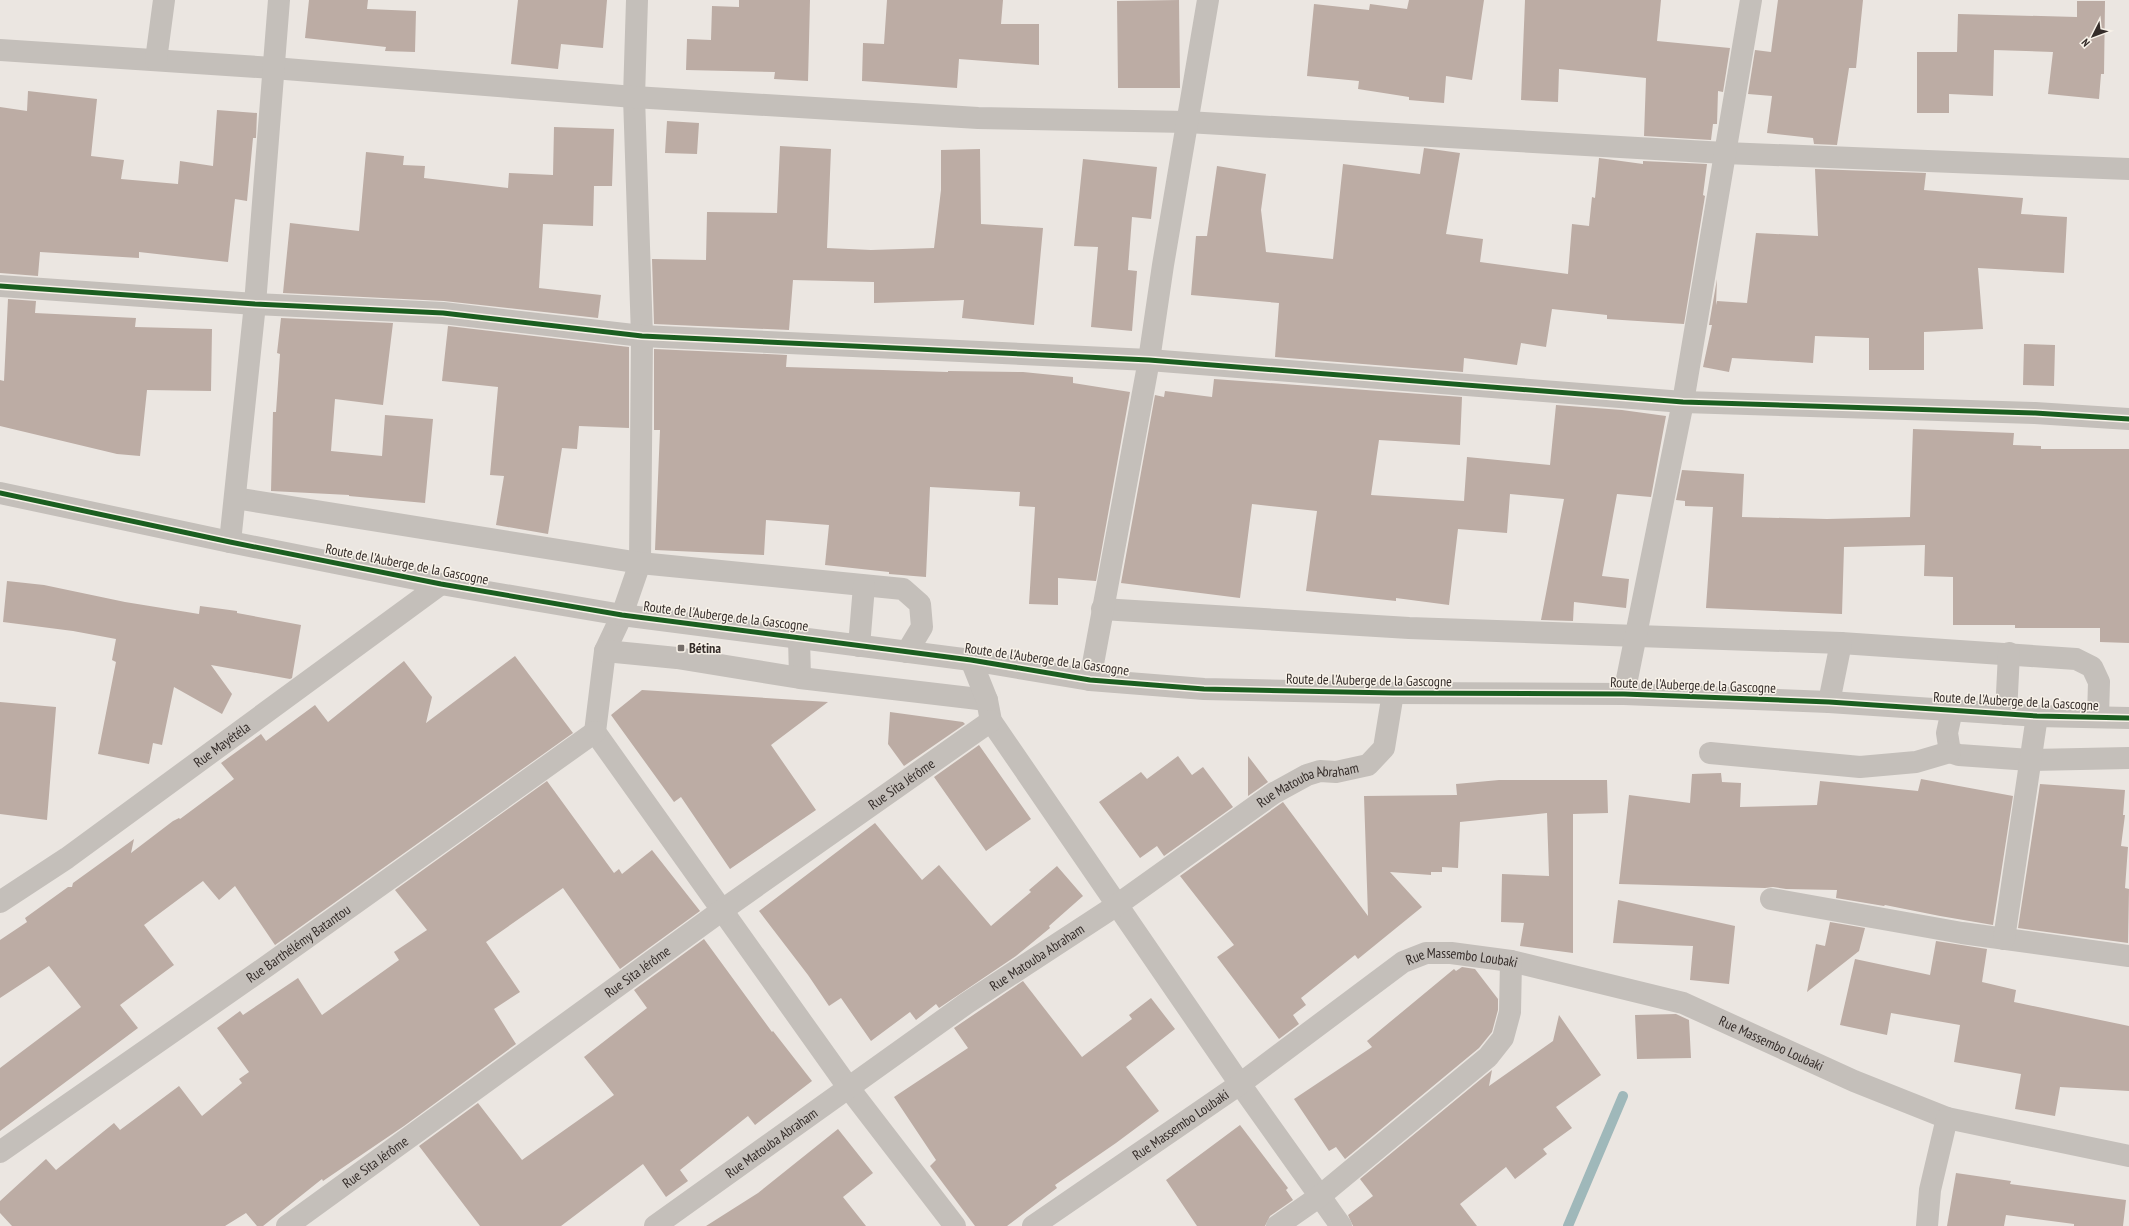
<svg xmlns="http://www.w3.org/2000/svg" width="2129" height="1226" viewBox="0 0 2129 1226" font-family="'PT Sans Narrow',sans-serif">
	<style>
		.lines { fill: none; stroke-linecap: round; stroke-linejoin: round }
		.stream { stroke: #9fb8ba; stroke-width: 10 }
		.building { fill: #bcaca4 }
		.minor { stroke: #c4bfba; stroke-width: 22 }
		.cycleway-casing { stroke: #f7f1e8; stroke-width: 8 }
		.cycleway { stroke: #1b5e20; stroke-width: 5 }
		.poi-dot { fill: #746d69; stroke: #f7f1e8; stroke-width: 1.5 }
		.labels { text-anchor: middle; stroke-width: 3; stroke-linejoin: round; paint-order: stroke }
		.street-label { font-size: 14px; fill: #342c29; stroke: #f7f1e8 }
		.poi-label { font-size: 14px; font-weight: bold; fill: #342c29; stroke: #f7f1e8; text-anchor: start }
	</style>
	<rect width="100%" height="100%" fill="#ebe6e1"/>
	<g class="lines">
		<path class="stream" d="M 1568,1226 L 1623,1096"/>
	</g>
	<path class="building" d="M 309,0 L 368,0 L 367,9 L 416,11 L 415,52 L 385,51 L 386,47 L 305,38 Z
		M 518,0 L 607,0 L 603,48 L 561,44 L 558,69 L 511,64 Z
		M 739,0 L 810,0 L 808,81 L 774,79 L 775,72 L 686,70 L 687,39 L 711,40 L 712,6 L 739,7 Z
		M 887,0 L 1003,0 L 1001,24 L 1039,24 L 1039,65 L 959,59 L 957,88 L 862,81 L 863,43 L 884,44 Z
		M 1179,0 L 1180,88 L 1118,88 L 1117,1 Z
		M 1409,0 L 1484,0 L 1472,80 L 1446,76 L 1444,103 L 1409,100 L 1409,97 L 1358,89 L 1359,81 L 1307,76 L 1314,4 L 1369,10 L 1370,4 L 1407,9 Z
		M 1525,0 L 1661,0 L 1657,41 L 1730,48 L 1723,92 L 1718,91 L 1717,124 L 1713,124 L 1711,140 L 1644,136 L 1646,78 L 1559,69 L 1558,102 L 1521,100 Z
		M 1778,0 L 1863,0 L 1856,68 L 1849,68 L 1837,145 L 1814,144 L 1813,138 L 1767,133 L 1772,96 L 1748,94 L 1755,50 L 1771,52 Z
		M 2077,1 L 2105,1 L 2104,74 L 2101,74 L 2099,99 L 2048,94 L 2053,52 L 1994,50 L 1993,96 L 1949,94 L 1949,113 L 1917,113 L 1917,52 L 1957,52 L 1958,14 L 2077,17 Z
		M 28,91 L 97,99 L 91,156 L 124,160 L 121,179 L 178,184 L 180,161 L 213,166 L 217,110 L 257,113 L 256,138 L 253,138 L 247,201 L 235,199 L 228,262 L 139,252 L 139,258 L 40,252 L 38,276 L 0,273 L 0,107 L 27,111 Z
		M 667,121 L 699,123 L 697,154 L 665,153 Z
		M 554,127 L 614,129 L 612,186 L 594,186 L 593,226 L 543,224 L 539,288 L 601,295 L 598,318 L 444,301 L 283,293 L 290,223 L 359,231 L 366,152 L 404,156 L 403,165 L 425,166 L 424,178 L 508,188 L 509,173 L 553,175 Z
		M 780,146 L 831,149 L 827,248 L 871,250 L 934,248 L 941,190 L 941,150 L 980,149 L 981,224 L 1043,228 L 1034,325 L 962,318 L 964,300 L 874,303 L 874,282 L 793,280 L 789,330 L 654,324 L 652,259 L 706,260 L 707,212 L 777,213 Z
		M 1424,148 L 1460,153 L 1446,234 L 1483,239 L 1480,262 L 1568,274 L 1572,224 L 1589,226 L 1592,197 L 1595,198 L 1599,158 L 1643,164 L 1643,161 L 1707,164 L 1703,195 L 1705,196 L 1684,324 L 1607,319 L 1607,315 L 1552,309 L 1546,347 L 1521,343 L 1517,365 L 1464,358 L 1463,372 L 1275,357 L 1279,303 L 1191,295 L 1196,236 L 1207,236 L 1217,166 L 1266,174 L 1261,210 L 1266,252 L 1333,259 L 1343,164 L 1420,174 Z
		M 1083,159 L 1157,167 L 1151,219 L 1132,217 L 1128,270 L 1137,271 L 1132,331 L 1091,327 L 1098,247 L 1074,246 Z
		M 1815,169 L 1926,173 L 1924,190 L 2023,198 L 2021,214 L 2067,217 L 2064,273 L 1978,268 L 1983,329 L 1924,332 L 1924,370 L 1869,370 L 1869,338 L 1815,336 L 1813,363 L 1732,358 L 1729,372 L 1703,367 L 1712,325 L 1709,325 L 1717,279 L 1716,305 L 1717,301 L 1747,303 L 1756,233 L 1818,236 Z
		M 8,299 L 36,301 L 35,313 L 136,318 L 135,327 L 212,329 L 211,391 L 147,390 L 140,456 L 117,454 L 0,426 L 0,380 L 4,381 Z
		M 281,318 L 393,323 L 383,405 L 335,399 L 331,451 L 382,456 L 385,415 L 433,419 L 425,503 L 349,496 L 349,495 L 271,491 L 273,412 L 276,412 L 280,354 L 277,353 Z
		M 448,326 L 629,347 L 629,428 L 579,426 L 577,449 L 562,448 L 548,534 L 496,525 L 504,476 L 490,475 L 498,387 L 442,381 Z
		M 2024,344 L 2055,345 L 2054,386 L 2023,385 Z
		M 654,349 L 787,355 L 786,367 L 948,372 L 948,371 L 1023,372 L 1073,377 L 1073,383 L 1130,392 L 1096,581 L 1058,578 L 1058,605 L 1029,604 L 1035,507 L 1019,506 L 1020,492 L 930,487 L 926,577 L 889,574 L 889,572 L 825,565 L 829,525 L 766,520 L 764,555 L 655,550 L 660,430 L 654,430 Z
		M 1214,379 L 1462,397 L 1460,445 L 1379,440 L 1371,495 L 1464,501 L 1467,457 L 1550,465 L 1556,405 L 1622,410 L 1666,416 L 1651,497 L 1617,494 L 1602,576 L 1629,579 L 1626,608 L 1574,602 L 1573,621 L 1541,620 L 1564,499 L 1510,494 L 1507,533 L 1458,529 L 1449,605 L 1396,598 L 1396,601 L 1306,591 L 1317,511 L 1252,504 L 1240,598 L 1121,583 L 1155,395 L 1164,397 L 1165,391 L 1212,397 Z
		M 1913,429 L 2014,433 L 2013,445 L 2041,446 L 2041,449 L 2129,449 L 2129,643 L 2100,642 L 2100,628 L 2015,628 L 2015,625 L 1953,625 L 1953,577 L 1924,576 L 1925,545 L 1844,547 L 1842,614 L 1706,608 L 1713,507 L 1685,506 L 1685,501 L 1676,500 L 1682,470 L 1744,474 L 1742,517 L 1827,519 L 1910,517 Z
		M 7,581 L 44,585 L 125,602 L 199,614 L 200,606 L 237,611 L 237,613 L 301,625 L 292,678 L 290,679 L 211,665 L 232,694 L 222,714 L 174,687 L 162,745 L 153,743 L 149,764 L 98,754 L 116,662 L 112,660 L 116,639 L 73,631 L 3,622 Z
		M 515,656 L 573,733 L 275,945 L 235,886 L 219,900 L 203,881 L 144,925 L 174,965 L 120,1005 L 138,1028 L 0,1131 L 0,1068 L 81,1007 L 49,966 L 0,998 L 0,940 L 27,922 L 25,918 L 68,887 L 72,887 L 73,883 L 134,839 L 131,853 L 173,821 L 179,818 L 180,819 L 234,779 L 221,763 L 261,734 L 266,741 L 315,705 L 328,722 L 404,661 L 432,697 L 426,723 Z
		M 642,690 L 828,702 L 771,745 L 816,810 L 730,869 L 681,797 L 674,802 L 611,715 Z
		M 0,702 L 56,707 L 47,820 L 0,814 Z
		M 890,712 L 963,722 L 965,724 L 904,766 L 888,744 Z
		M 979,745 L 1031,819 L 986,851 L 934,777 Z
		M 1178,756 L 1192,775 L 1203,767 L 1233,807 L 1164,856 L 1157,846 L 1140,858 L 1099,802 L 1141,772 L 1147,779 Z
		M 1248,756 L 1268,782 L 1248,796 Z
		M 1721,773 L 1722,782 L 1741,783 L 1740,807 L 1817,805 L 1820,781 L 1918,791 L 1921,779 L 2013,796 L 1993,925 L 1940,916 L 1885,905 L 1884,906 L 1836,898 L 1837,890 L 1786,889 L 1773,887 L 1765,888 L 1619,884 L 1629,795 L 1690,803 L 1692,774 Z
		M 1499,780 L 1607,780 L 1608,813 L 1573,814 L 1573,953 L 1520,946 L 1524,923 L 1501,922 L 1502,874 L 1549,876 L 1547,813 L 1460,822 L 1458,868 L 1442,867 L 1442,872 L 1431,872 L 1431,875 L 1390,872 L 1422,907 L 1358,959 L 1355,955 L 1301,998 L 1306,1005 L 1293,1015 L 1299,1024 L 1279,1039 L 1217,957 L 1234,945 L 1180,876 L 1283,802 L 1368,916 L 1364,796 L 1457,795 L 1456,784 Z
		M 547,781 L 614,873 L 619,869 L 622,874 L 652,850 L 700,911 L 620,969 L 563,888 L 486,942 L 520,992 L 494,1009 L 516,1044 L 404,1126 L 323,1181 L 322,1179 L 263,1226 L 257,1226 L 246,1213 L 225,1226 L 12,1226 L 0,1213 L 0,1201 L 46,1159 L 56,1170 L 114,1123 L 120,1130 L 179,1086 L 202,1116 L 242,1083 L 239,1079 L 249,1072 L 217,1028 L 240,1011 L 243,1015 L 298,978 L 322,1015 L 399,960 L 394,952 L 427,930 L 395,890 Z
		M 2040,784 L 2125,790 L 2123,815 L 2125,815 L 2121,846 L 2128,847 L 2125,888 L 2129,889 L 2128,943 L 2018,928 Z
		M 875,823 L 922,880 L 939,865 L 991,926 L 1031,892 L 1029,890 L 1057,866 L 1083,896 L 1049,926 L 1050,928 L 1016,956 L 939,1008 L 936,1004 L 916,1020 L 910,1012 L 871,1041 L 841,998 L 829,1006 L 808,975 L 759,911 Z
		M 1618,900 L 1735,926 L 1729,984 L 1690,980 L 1693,946 L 1613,943 Z
		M 1830,922 L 1865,928 L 1859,951 L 1807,992 L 1816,944 L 1825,946 Z
		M 704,939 L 772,1032 L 773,1031 L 812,1081 L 755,1125 L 748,1116 L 680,1170 L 688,1181 L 666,1197 L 643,1164 L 561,1226 L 480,1226 L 419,1146 L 478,1103 L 522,1160 L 614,1095 L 584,1057 L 647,1008 L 634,990 Z
		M 1936,941 L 1987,949 L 1982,982 L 2016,990 L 2014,1002 L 2129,1026 L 2129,1091 L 2060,1087 L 2055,1116 L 2015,1109 L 2021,1074 L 1954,1062 L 1960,1025 L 1891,1013 L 1887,1035 L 1840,1025 L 1855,959 L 1930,975 Z
		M 1462,967 L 1475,969 L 1498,999 L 1498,1010 L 1492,1032 L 1479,1048 L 1345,1159 L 1336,1147 L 1329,1151 L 1294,1099 L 1372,1047 L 1367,1041 L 1454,969 L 1456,971 Z
		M 1023,981 L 1082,1057 L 1132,1019 L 1129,1015 L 1151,998 L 1175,1029 L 1126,1067 L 1159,1111 L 1116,1143 L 1055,1185 L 1057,1188 L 1007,1226 L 975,1226 L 930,1166 L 936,1160 L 894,1097 L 968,1048 L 954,1028 Z
		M 1676,1014 L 1689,1020 L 1691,1058 L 1637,1059 L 1635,1015 Z
		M 1559,1015 L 1601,1075 L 1556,1107 L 1572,1128 L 1543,1149 L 1547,1154 L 1515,1179 L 1506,1167 L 1460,1204 L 1477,1226 L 1353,1226 L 1348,1215 L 1373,1196 L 1360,1179 L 1492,1070 L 1489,1086 L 1553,1041 Z
		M 1240,1125 L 1288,1188 L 1286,1190 L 1293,1200 L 1270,1216 L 1265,1226 L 1197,1226 L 1166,1180 Z
		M 838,1129 L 873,1173 L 843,1197 L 866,1226 L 706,1226 L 758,1193 Z
		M 1956,1173 L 2011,1181 L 2010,1184 L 2126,1200 L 2123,1226 L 2074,1226 L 2074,1224 L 2006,1215 L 2004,1226 L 1947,1226 Z"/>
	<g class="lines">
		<g class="minor">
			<path d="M 637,0 L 634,97 L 642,336 L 640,563 L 622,615 L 605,651 L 595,732 L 848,1087 L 955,1226"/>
			<path d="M 0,50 L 273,68 L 634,97 L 978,118 L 1187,122 L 1725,153 L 2129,169"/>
			<path d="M 156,60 L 164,0"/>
			<path d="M 0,286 L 255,304 L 443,313 L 642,336 L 1149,360 L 1683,402 L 2035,413 L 2129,419"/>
			<path d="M 0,493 L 230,542 L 441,584 L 622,615 L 971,660 L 1090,680 L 1204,689 L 1393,693 L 1624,694 L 1829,702 L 2037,716 L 2129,718"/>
			<path d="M 235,498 L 640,563 L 903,589 L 920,604 L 922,627 L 907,652"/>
			<path d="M 230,542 L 255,304 L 279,0"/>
			<path d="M 1102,609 L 1409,628 L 1841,643 L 2076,659 L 2092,667 L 2099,682 L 2098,717"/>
			<path d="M 799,638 L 800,678"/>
			<path d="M 859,646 L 864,586"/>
			<path d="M 605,651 L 677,658 L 800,678 L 987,700"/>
			<path d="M 971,660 L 987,700 L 991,721 L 1240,1084 L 1341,1226"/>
			<path d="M 1090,680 L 1149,360 L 1163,265 L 1208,0"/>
			<path d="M 1624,694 L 1683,402 L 1751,0"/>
			<path d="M 1829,702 L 1841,643"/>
			<path d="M 1952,710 L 1947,733 L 1950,752 L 1959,755 L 2030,760 L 2129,758"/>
			<path d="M 2006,714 L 2009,653"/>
			<path d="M 1710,753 L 1860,767 L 1916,762 L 1950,752"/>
			<path d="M 1771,899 L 1962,933 L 2129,956"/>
			<path id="s1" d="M 0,902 L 67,858 L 441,584"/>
			<path d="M 2004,939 L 2037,716"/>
			<path id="s2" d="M 0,1152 L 267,966 L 595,732"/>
			<path id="s3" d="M 287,1226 L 721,911 L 991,721"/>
			<path id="s4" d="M 655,1226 L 967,1003 L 1117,905 L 1274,793 L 1307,775 L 1320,771 L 1336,772 L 1368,765 L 1384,748 L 1393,693"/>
			<path id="s5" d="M 1033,1226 L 1240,1084 L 1403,962 L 1426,953 L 1451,953 L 1511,961 L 1683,1003 L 1854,1081 L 1947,1118"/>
			<path d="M 1277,1226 L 1320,1196 L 1488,1057 L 1503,1038 L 1510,1012 L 1511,961"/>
			<path d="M 1927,1226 L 1930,1190 L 1947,1118 L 2129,1156"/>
		</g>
		<g class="cycleway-casing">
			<path id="cycleway" d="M 0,286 L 255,304 L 443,313 L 642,336 L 1149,360 L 1683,402 L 2035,413 L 2129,419
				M 0,493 L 230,542 L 441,584 L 622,615 L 971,660 L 1090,680 L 1204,689 L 1393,693 L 1624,694 L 1829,702 L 2037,716 L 2129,718"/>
		</g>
		<use href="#cycleway" class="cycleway"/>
	</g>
	<rect class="poi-dot" x="677" y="644" width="8" height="8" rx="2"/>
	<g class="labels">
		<g class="street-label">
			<text transform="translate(407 564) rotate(11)" y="5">Route de l'Auberge de la Gascogne</text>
			<text transform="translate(726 616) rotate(7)" y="5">Route de l'Auberge de la Gascogne</text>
			<text transform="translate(1047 659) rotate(8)" y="5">Route de l'Auberge de la Gascogne</text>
			<text transform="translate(1369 680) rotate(1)" y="5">Route de l'Auberge de la Gascogne</text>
			<text transform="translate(1693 685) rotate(2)" y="5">Route de l'Auberge de la Gascogne</text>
			<text transform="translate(2016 701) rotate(3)" y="5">Route de l'Auberge de la Gascogne</text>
			<text dy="5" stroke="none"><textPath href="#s1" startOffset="272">Rue Mayétéla</textPath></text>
			<text dy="5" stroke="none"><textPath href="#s3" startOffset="757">Rue Sita Jérôme</textPath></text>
			<text dy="5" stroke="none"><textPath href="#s4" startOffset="791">Rue Matouba Abraham</textPath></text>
			<text dy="5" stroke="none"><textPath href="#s2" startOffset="364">Rue Barthélémy Batantou</textPath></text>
			<text dy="5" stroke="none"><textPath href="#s4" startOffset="467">Rue Matouba Abraham</textPath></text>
			<text dy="5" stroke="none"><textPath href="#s5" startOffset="515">Rue Massembo Loubaki</textPath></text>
			<text dy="5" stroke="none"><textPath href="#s3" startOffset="433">Rue Sita Jérôme</textPath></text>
			<text dy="5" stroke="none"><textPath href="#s5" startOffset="839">Rue Massembo Loubaki</textPath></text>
			<text dy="5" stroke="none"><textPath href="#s5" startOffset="179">Rue Massembo Loubaki</textPath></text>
			<text dy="5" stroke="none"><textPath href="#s4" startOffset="143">Rue Matouba Abraham</textPath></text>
			<text dy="5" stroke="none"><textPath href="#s3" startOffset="109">Rue Sita Jérôme</textPath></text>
		</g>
		<g class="poi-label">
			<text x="689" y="653">Bétina</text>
		</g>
	</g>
	<g transform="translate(2093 36) rotate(228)" stroke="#f7f1e8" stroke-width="3" paint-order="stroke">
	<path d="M0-3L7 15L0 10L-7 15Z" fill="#342c29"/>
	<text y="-6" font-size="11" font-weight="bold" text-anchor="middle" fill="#342c29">N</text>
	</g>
</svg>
